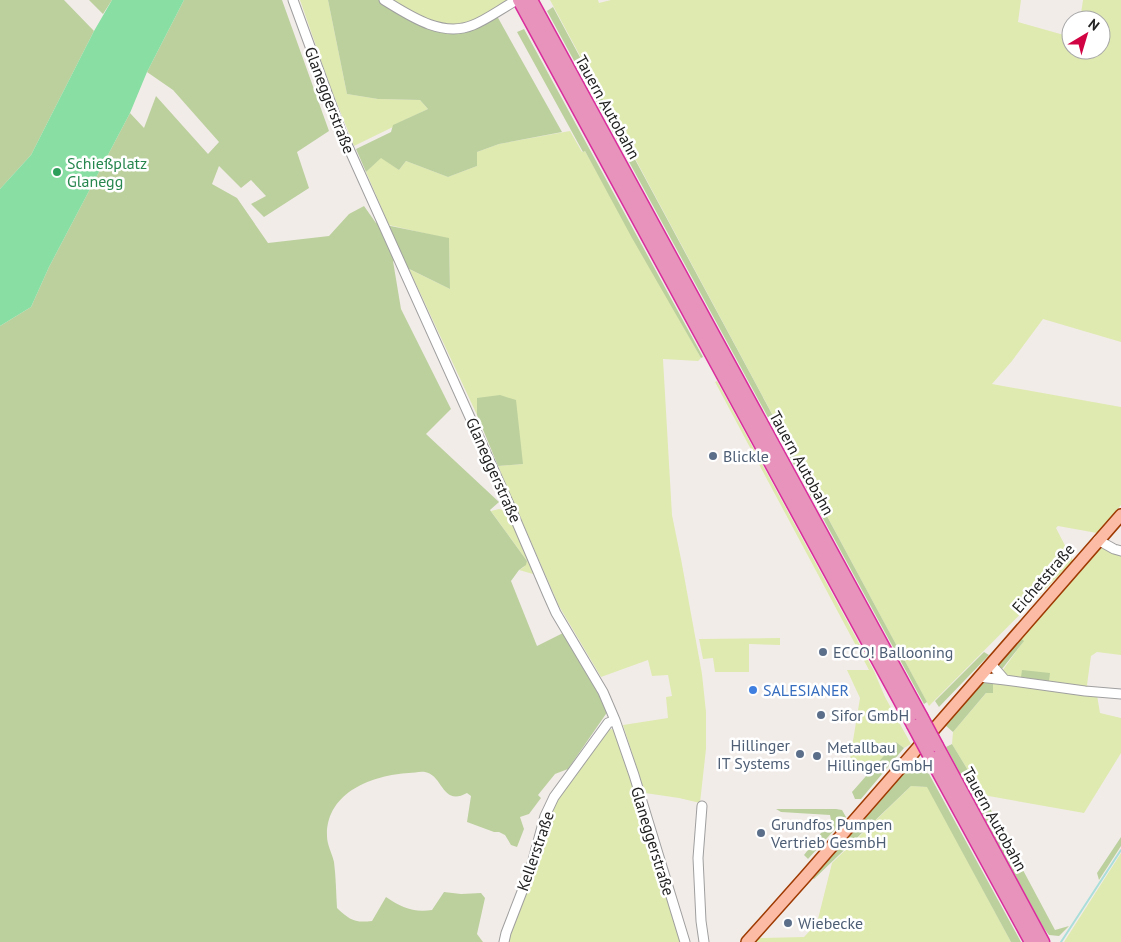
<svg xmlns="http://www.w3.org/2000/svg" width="1121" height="942" viewBox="0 0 1121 942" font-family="'PT Sans',sans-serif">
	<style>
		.grass { fill: #dfeab0 }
		.forest { fill: #bcd09e }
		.pitch { fill: #89dfa3 }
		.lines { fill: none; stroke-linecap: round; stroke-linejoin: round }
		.stream { stroke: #aadeda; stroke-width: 2 }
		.minor-casing { stroke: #9f9f9f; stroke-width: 11 }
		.major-casing { stroke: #9e3a02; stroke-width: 14 }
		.highway-casing { stroke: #da2c9d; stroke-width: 15 }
		.minor { stroke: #fff; stroke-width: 9 }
		.major { stroke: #fbbba5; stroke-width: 11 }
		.highway { stroke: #e793bc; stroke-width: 12 }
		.highway-bridge-casing { stroke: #da2c9d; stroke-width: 15; stroke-linecap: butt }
		.highway-bridge { stroke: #e793bc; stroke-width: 12 }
		.leisure-dot { fill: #2e9e5b; stroke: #fff; stroke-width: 2 }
		.service-dot { fill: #5c6f8a; stroke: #fff; stroke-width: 2 }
		.shop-dot { fill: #3f7fe0; stroke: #fff; stroke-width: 2 }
		.labels { text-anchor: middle; stroke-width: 5; stroke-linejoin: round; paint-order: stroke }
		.street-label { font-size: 16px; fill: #222; stroke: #fff }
		.leisure-label { font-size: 16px; fill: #27864d; stroke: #fff; text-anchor: start }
		.service-label { font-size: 16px; fill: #4e5e75; stroke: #fff; text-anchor: start }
		.shop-label { font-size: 16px; fill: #366cbe; stroke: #fff; text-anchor: start }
	</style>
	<rect width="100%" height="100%" fill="#f2ece9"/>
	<path class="grass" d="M 300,0 L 328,0 L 347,94 L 378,99 L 420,100 L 428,109 L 394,125 L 393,127 L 354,146 L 330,86 Z
		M 389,0 L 507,0 L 508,1 C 496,8 483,19 470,23 C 440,32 415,14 389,0 Z
		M 550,0 L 598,0 L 599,3 L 611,0 L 1021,0 L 1018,22 L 1071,37 L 1071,50 L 1101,50 L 1101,20 L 1080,20 L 1083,0 L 1121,0 L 1121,342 L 1043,319 L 1012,361 L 992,384 L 1121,407 L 1121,505 L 1097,533 L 1058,526 L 1056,528 L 1073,561 L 929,706 Z
		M 570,131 L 582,152 L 585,151 L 701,358 L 698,361 L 663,359 L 672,515 L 681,559 L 702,674 L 706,712 L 706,749 L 700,803 L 679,798 L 645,793 L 623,725 L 668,718 L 666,697 L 672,696 L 668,675 L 652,676 L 648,660 L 601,677 L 559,606 L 498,466 L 523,464 L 477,398 L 477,415 L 409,269 L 450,289 L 449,239 L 389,225 L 366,172 L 381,157 L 399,170 L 406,161 L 448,177 L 477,166 L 477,152 L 499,144 Z
		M 717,381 L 874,671 L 885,697 L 911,744 L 904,748 L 896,742 L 875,766 L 849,765 L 860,698 L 847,670 L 869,670 L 715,382 Z
		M 499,509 L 510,512 L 535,572 L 533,574 L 519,570 L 524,567 L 527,561 L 491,511 Z
		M 1106,547 L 1121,553 L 1121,655 L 1097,652 L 1091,656 L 1087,685 L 1097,695 L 1100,713 L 1121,718 L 1121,753 L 1084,813 L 983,795 L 952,744 L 953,732 L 987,692 L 1023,642 L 1019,637 L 1098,548 Z
		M 780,638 L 780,645 L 749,644 L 749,672 L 715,672 L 713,658 L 703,659 L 699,639 Z
		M 612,729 L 615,731 L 618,739 L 681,942 L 508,942 L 550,814 L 561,793 L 608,730 Z
		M 911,786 L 928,787 L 1011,942 L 756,942 L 759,938 L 804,937 L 817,923 L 832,863 Z
		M 1121,853 L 1121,942 L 1064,942 Z"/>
	<path class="forest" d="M 0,0 L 64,0 L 94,31 L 31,155 L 0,189 Z
		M 89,0 L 112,0 L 103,14 Z
		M 184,0 L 282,0 L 329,131 L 297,152 L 309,188 L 264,217 L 251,204 L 266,196 L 251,180 L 241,188 L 219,166 L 212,184 L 237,198 L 268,243 L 329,236 L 349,214 L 364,206 L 376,223 L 449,238 L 450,289 L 393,261 L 401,309 L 451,409 L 426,434 L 499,502 L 490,510 L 527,561 L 526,565 L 519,570 L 511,581 L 537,646 L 563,633 L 600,693 L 608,711 L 568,769 L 555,774 L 538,795 L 541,798 L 529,814 L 520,817 L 524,829 L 517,847 L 511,845 L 505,835 L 499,832 L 494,832 L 467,822 L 471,796 L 467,793 C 442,807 443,775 425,772 C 420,771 414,773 409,773 C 373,775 326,792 327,836 C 327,845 332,853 334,862 C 336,877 336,893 337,908 C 350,920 354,923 372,921 L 386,897 C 401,907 413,913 432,910 L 444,892 L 461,894 L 481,893 L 485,898 L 477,934 L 483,942 L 0,942 L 0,326 L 31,307 L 49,267 L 130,113 L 144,128 L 156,96 L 208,154 L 219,142 L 173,90 L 147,72 Z
		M 328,0 L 380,0 L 446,32 L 497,16 L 562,132 L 499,144 L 477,152 L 477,166 L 448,177 L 406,161 L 399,170 L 381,158 L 366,172 L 356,149 L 391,132 L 393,125 L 428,109 L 420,100 L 378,99 L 347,94 Z
		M 553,7 L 927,702 L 924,704 L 547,11 Z
		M 524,29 L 703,357 L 701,358 L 632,238 L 585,151 L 583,152 L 517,32 Z
		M 500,395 L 516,400 L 523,464 L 498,466 L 477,415 L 477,398 Z
		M 1019,637 L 1024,641 L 1002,669 L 997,664 Z
		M 984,652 L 989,655 L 939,707 L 935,701 Z
		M 1022,670 L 1050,673 L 1049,681 L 1021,677 Z
		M 984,682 L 993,683 L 993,693 L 986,693 L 953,732 L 945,725 Z
		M 896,742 L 904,748 L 861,799 L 855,799 L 852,792 Z
		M 952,744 L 983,795 L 1055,930 L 1069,926 L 1059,936 L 1049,935 L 1043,927 L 946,747 Z
		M 911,765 L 929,774 L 1021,942 L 1011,942 L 927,787 L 911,786 L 814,879 L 812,878 Z
		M 776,809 L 836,809 L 842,810 L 846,817 L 808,859 L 804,855 L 831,820 L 830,815 L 781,812 Z
		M 1121,837 L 1121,846 L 1099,880 L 1097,873 Z"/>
	<path class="pitch" d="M 112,0 L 184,0 L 147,72 L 130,113 L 49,267 L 31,307 L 0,326 L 0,189 L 31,155 L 94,31 Z"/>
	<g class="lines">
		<path class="stream" d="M 1061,942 L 1121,850"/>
		<g class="minor-casing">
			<path id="minor" d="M 293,0 L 341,131 L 509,504 L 548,595 L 556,613 L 603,692 L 615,720 L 634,775 L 685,942
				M 384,0 C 410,16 442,38 473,25 C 488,19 502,8 517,0
				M 1098,540 L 1114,549 L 1121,551
				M 991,664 L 1005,680 L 1085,691 L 1121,694
				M 979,677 L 1005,680
				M 702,806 L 698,858 L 701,921 L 704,942
				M 504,942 L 506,933 L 530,871 L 545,816 L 554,797 L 608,723 L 615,720"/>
		</g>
		<g class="major-casing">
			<path id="major" d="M 747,942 L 805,877 L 1121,515"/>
		</g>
		<g class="highway-casing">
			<path id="highway" d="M 519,0 L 913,725
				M 531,0 L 921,716
				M 937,746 L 1043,942
				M 929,755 L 1031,942"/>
		</g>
		<use href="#minor" class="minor"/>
		<use href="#major" class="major"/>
		<use href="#highway" class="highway"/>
		<g class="highway-bridge-casing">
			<path id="highway-bridge" d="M 921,716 L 937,746
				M 913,725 L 929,755"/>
		</g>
		<use href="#highway-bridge" class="highway-bridge"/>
	</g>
	<circle class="leisure-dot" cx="57" cy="172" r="5"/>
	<g class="service-dot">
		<circle cx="713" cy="456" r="5"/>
		<circle cx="823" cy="652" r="5"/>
		<circle cx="821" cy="715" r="5"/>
		<circle cx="800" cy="754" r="5"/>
		<circle cx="817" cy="756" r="5"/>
		<circle cx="761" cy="833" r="5"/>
		<circle cx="788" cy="923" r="5"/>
	</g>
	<circle class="shop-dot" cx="753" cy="690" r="5"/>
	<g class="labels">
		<g class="street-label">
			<text transform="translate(330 100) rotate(69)" y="6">Glaneggerstraße</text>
			<text transform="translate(608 107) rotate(61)" y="6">Tauern Autobahn</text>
			<text transform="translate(802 463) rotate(61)" y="6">Tauern Autobahn</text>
			<text transform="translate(494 470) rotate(66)" y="6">Glaneggerstraße</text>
			<text transform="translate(1043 578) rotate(-49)" y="6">Eichetstraße</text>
			<text transform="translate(995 819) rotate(61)" y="6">Tauern Autobahn</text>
			<text transform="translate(653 841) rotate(73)" y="6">Glaneggerstraße</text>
			<text transform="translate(535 851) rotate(-71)" y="6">Kellerstraße</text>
		</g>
		<g class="leisure-label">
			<text x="67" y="169">Schießplatz<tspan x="67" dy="18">Glanegg</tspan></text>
		</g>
		<g class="service-label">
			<text x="723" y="462">Blickle</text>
			<text x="833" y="658">ECCO! Ballooning</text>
			<text x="831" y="721">Sifor GmbH</text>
			<text x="790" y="751" text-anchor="end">Hillinger<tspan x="790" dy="18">IT Systems</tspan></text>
			<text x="827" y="753">Metallbau<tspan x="827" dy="18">Hillinger GmbH</tspan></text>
			<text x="771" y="830">Grundfos Pumpen<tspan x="771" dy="18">Vertrieb GesmbH</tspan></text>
			<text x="798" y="929">Wiebecke</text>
		</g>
		<g class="shop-label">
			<text x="763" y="696">SALESIANER</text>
		</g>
	</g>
	<g transform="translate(1086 35) rotate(38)"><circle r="24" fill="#ffffff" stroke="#a7a7a7"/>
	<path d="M0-4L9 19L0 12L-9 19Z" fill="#d10343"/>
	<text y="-8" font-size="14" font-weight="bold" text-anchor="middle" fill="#222222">N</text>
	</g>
</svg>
